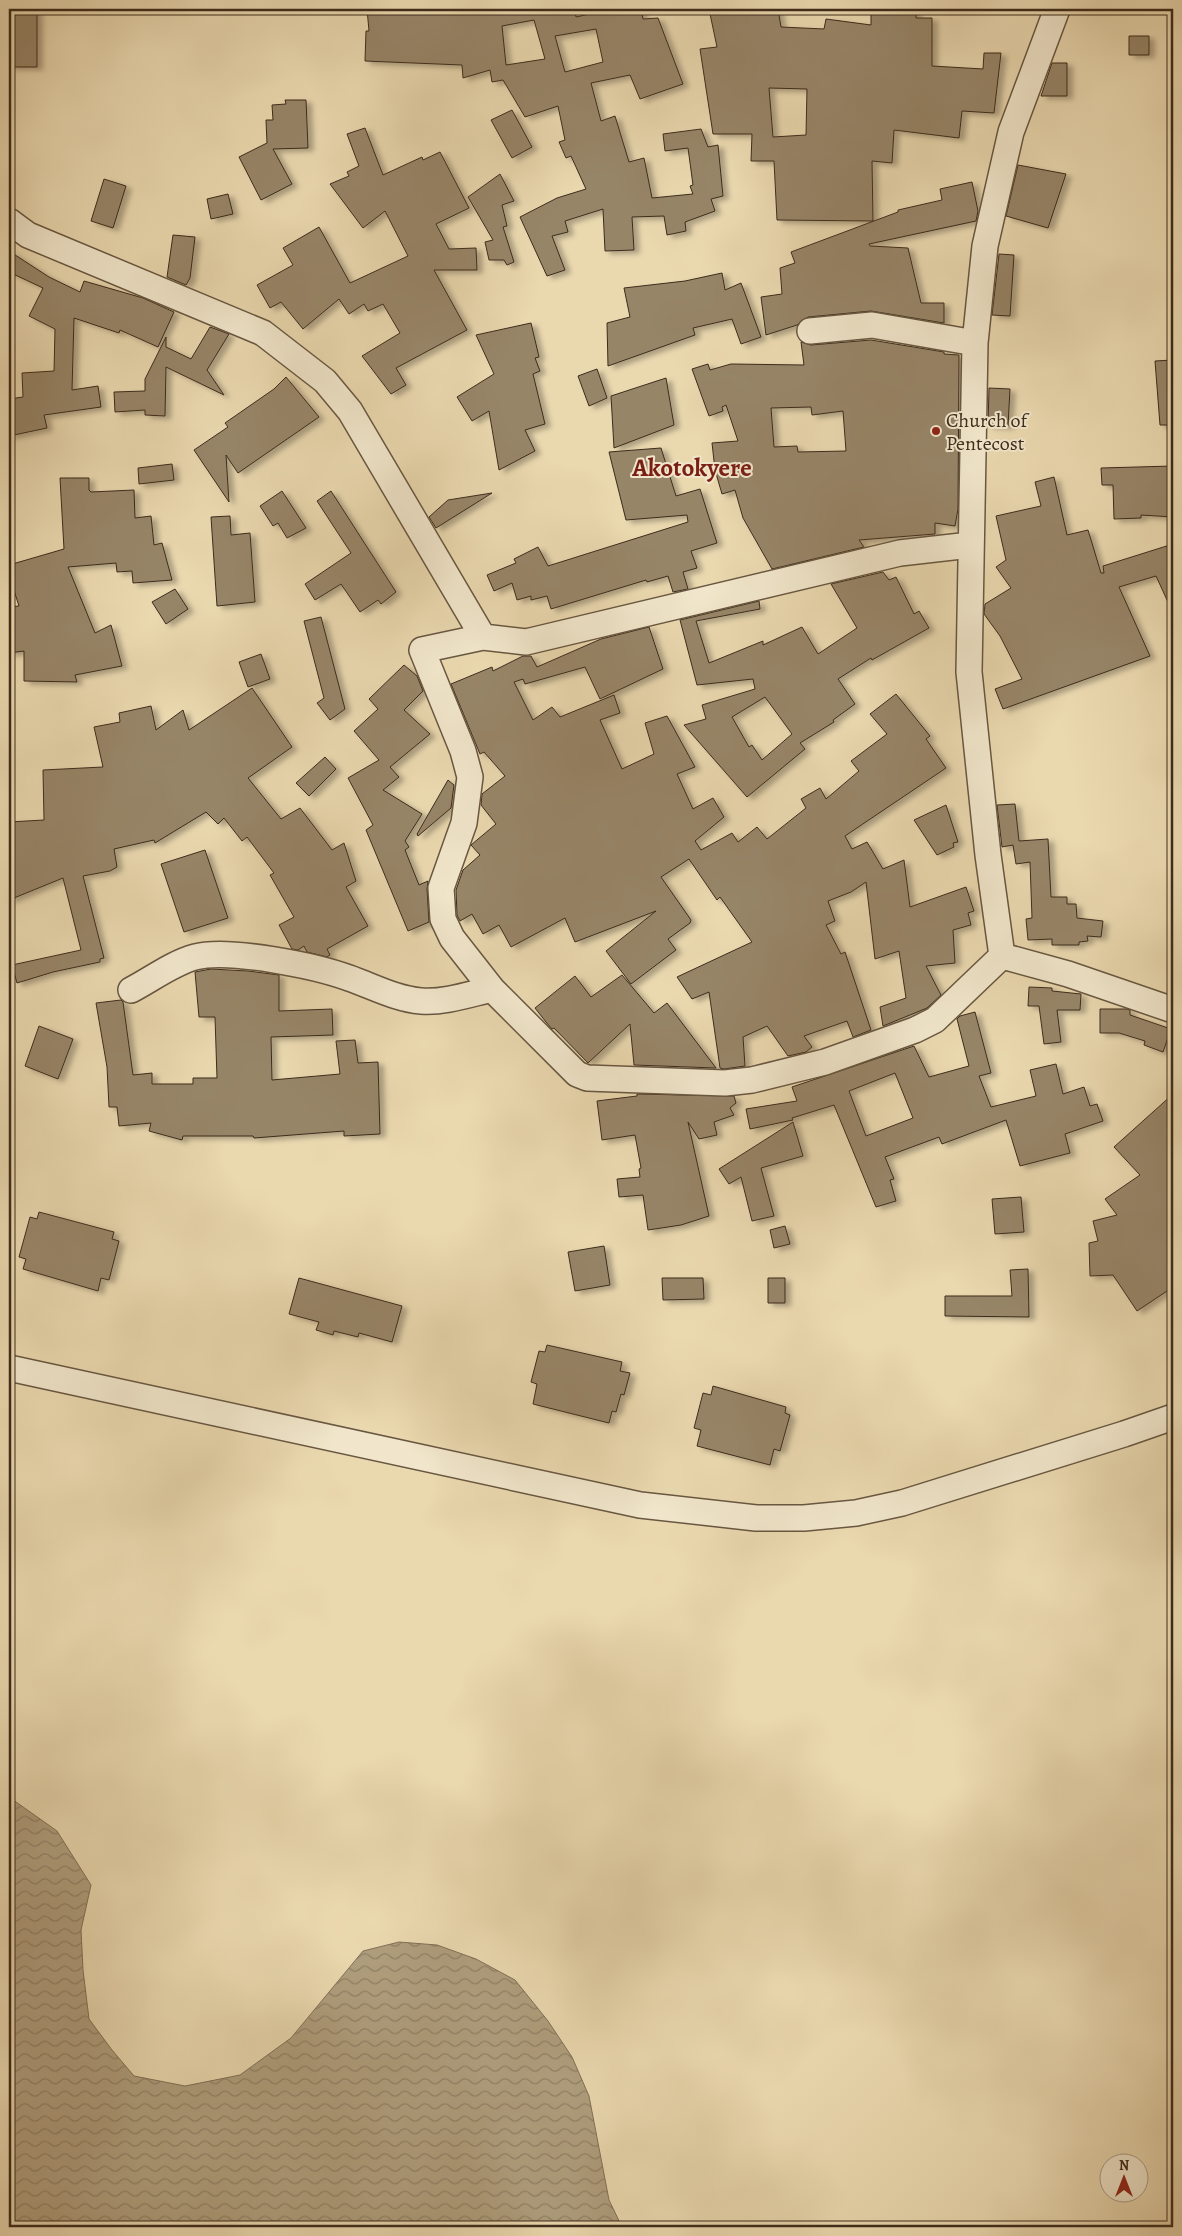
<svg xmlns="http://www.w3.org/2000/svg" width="1182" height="2236" viewBox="0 0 1182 2236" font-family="Alegreya,serif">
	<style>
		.water { fill: url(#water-waves); stroke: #817056 }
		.building { fill: #978568; stroke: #3d2c1c; fill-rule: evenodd; filter: url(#shadow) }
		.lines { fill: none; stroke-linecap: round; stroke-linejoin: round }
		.street-casing { stroke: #685741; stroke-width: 28 }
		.street { stroke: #f1e6cb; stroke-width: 25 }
		.poi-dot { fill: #8f2418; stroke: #f1e6cb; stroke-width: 2 }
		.labels { text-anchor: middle; stroke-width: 4; stroke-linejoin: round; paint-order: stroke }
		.poi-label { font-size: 20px; fill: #3d2c1c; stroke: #f1e6cb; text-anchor: start }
		.district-label { font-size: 25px; font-weight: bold; fill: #7a1f14; stroke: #f1e6cb }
	</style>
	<defs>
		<pattern id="water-waves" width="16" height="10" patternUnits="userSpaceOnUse" patternTransform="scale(1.25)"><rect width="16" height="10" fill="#af9e7d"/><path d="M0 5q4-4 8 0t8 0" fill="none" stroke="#908166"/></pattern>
		<filter id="shadow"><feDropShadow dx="5.5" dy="3" stdDeviation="2.5" flood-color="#0004"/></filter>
	</defs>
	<rect width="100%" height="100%" fill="#ead8af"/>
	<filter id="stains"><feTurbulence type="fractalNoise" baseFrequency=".004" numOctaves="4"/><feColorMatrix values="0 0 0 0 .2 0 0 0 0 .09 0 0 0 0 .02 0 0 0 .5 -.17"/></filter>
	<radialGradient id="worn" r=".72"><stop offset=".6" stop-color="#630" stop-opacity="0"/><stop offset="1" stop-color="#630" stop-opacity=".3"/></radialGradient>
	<path class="water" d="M 9,1797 L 57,1831 L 91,1885 L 81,1930 L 83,1970 L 89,2019 L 112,2050 L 134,2076 L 185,2086 L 240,2075 L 291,2038 L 363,1951 L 399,1942 L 437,1945 L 476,1959 L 515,1980 L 548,2021 L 572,2057 L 589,2096 L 609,2200 L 622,2227 L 9,2227 Z"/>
	<path class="building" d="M 9,9 L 37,9 L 37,67 L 9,67 Z
		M 367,9 L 574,9 L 576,17 L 612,9 L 641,9 L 643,19 L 658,18 L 683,84 L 640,99 L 630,75 L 591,83 L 601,121 L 615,116 L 629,162 L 644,158 L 652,198 L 693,194 L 690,186 L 693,185 L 688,148 L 665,151 L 663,134 L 701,129 L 708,147 L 718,145 L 723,196 L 711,199 L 715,211 L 685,222 L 686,231 L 667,235 L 664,216 L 632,217 L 634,250 L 605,251 L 603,209 L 565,221 L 568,232 L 552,236 L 565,270 L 547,276 L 520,217 L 557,198 L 586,189 L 571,156 L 566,158 L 559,142 L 565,140 L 558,106 L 525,117 L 503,80 L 492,82 L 490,70 L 463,78 L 462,65 L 365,61 L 366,31 L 369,31 ZM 534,20 L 545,59 L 506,65 L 502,26 ZM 596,29 L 603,62 L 565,72 L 555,36 Z
		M 709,9 L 778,9 L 781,27 L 824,29 L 826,19 L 871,25 L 871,9 L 916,9 L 916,18 L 932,18 L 932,66 L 983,69 L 984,53 L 1001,53 L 994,113 L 962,111 L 959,138 L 894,130 L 892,163 L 872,161 L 873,221 L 777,220 L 774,161 L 751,161 L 752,134 L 713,134 L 700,49 L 717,47 ZM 769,88 L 807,89 L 806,135 L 773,137 Z
		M 1129,36 L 1149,36 L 1149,55 L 1129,55 Z
		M 1052,63 L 1067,63 L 1067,96 L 1041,96 Z
		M 285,100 L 306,100 L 308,148 L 273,149 L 292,184 L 261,200 L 239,157 L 267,143 L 266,120 L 273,120 L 272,105 L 286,104 Z
		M 512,110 L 532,147 L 512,158 L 491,120 Z
		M 365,128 L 383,175 L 422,157 L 423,160 L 440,152 L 469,208 L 436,224 L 449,249 L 476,248 L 477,270 L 434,270 L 467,330 L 396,368 L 406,385 L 391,394 L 362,356 L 400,333 L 383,304 L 368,311 L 364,304 L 349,314 L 339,299 L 303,329 L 281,302 L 270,308 L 257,285 L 293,265 L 283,248 L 319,227 L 350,283 L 408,256 L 385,211 L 363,228 L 330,184 L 349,176 L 347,172 L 359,166 L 347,134 Z
		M 1018,165 L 1066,174 L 1048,228 L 1006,216 Z
		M 500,174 L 514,201 L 502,205 L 507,226 L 503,227 L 514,262 L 507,265 L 504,260 L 489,260 L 485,242 L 493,240 L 468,197 Z
		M 104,179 L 126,186 L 113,228 L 91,221 Z
		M 972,182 L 978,211 L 976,221 L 869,244 L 870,246 L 908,248 L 921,303 L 944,303 L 944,323 L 871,311 L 808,317 L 797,325 L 766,335 L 761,297 L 782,294 L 780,268 L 795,263 L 791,252 L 898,212 L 898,210 L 942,200 L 940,189 Z
		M 228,194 L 233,214 L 211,219 L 207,199 Z
		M 173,235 L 195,237 L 190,278 L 186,285 L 167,277 Z
		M 9,251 L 49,277 L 80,292 L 84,281 L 143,298 L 174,312 L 158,347 L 120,330 L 119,333 L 74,318 L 72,390 L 98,386 L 101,407 L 44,415 L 47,428 L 9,436 L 9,399 L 23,397 L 22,373 L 54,371 L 55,329 L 29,316 L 43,288 L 9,272 Z
		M 999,254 L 1014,255 L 1010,316 L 992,315 Z
		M 722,273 L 725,290 L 741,283 L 761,337 L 741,344 L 732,319 L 693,328 L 695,335 L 608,366 L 607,323 L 630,317 L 624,288 L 685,281 Z
		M 531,323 L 539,357 L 535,358 L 540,371 L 533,374 L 545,424 L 525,430 L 535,451 L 499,470 L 489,411 L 472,421 L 457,397 L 494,374 L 476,335 Z
		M 210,327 L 229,334 L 207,370 L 224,395 L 166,367 L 165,416 L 145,415 L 145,410 L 115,412 L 114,392 L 145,391 L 145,379 L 166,337 L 166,347 L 191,359 Z
		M 871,340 L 944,352 L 944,354 L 959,355 L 958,509 L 955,526 L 935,523 L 935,534 L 859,540 L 864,547 L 772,569 L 743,518 L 735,490 L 722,494 L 715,470 L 712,443 L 738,441 L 726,405 L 722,407 L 723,411 L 709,416 L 692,369 L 708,364 L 710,370 L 731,364 L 804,365 L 801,342 L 811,345 ZM 811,407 L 812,415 L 843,411 L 846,451 L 798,452 L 797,446 L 774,447 L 771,408 Z
		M 1173,360 L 1173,425 L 1160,425 L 1155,361 Z
		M 597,369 L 607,398 L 589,406 L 578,376 Z
		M 286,377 L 319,417 L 238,473 L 226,455 L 229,502 L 194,450 L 228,427 L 225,423 L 274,389 Z
		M 666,378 L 674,425 L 614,448 L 611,396 Z
		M 989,388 L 1010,389 L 1008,426 L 988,425 Z
		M 661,448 L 676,496 L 700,489 L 717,543 L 691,551 L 697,568 L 683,572 L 688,589 L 673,592 L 668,576 L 647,582 L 646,580 L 551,609 L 547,596 L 531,600 L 531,596 L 517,600 L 512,583 L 494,591 L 487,575 L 516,563 L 514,559 L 538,547 L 548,566 L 688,522 L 687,515 L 626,520 L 609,452 Z
		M 172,464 L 174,480 L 139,484 L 138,468 Z
		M 1173,466 L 1173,517 L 1141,515 L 1141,518 L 1114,519 L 1113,485 L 1102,485 L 1101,468 Z
		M 1054,477 L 1067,535 L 1088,530 L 1101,573 L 1104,573 L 1103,566 L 1173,544 L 1173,613 L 1156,576 L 1119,587 L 1150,656 L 1003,709 L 995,689 L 1022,679 L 1000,636 L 984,614 L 985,604 L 1011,588 L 996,567 L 1006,560 L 996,516 L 1041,506 L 1035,482 Z
		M 60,478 L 89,478 L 89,490 L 91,492 L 134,490 L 135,518 L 151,516 L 154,545 L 162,543 L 172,580 L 133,583 L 132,571 L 117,572 L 116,563 L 68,567 L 95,633 L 111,625 L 122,666 L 75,675 L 77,682 L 24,681 L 24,651 L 9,653 L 9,607 L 19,606 L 9,575 L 9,565 L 64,549 Z
		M 282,491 L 306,528 L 287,538 L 278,523 L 273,526 L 260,506 Z
		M 331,491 L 396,592 L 381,604 L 378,600 L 360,612 L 341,584 L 315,600 L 305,584 L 351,553 L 317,501 Z
		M 492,493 L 436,528 L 429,517 L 448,500 Z
		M 230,516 L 231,535 L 250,533 L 255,602 L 217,606 L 211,517 Z
		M 883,572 L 889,580 L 896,577 L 914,614 L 919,611 L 929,628 L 872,660 L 871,658 L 838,679 L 855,704 L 833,720 L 834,722 L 800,743 L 805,749 L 747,797 L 684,725 L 706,719 L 702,705 L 755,689 L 753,679 L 697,685 L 680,620 L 759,601 L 760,609 L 696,621 L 709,663 L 763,641 L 763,645 L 802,627 L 818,654 L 857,628 L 831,584 ZM 765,697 L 792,734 L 762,760 L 752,745 L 749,747 L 732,717 Z
		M 175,589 L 188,609 L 166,624 L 152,602 Z
		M 321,617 L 345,709 L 330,720 L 317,703 L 324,698 L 304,621 Z
		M 649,627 L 663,669 L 600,699 L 585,667 L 525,684 L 523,679 L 514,682 L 533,720 L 552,707 L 560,717 L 614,695 L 620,713 L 600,720 L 622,769 L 654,754 L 645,723 L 667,716 L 695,767 L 677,774 L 693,809 L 713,798 L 724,817 L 695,841 L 701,850 L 732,833 L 738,842 L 757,827 L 767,839 L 806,808 L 801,799 L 820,788 L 826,799 L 859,771 L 851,761 L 887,734 L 870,714 L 896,694 L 930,736 L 926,739 L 946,768 L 845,836 L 852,849 L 867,842 L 883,869 L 904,860 L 910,907 L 966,887 L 974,911 L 968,913 L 971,925 L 953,930 L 955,963 L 926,966 L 941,995 L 927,1008 L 883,1026 L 880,1007 L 906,998 L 899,951 L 875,959 L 866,882 L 851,892 L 828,901 L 835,921 L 826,925 L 841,954 L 845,952 L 871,1030 L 853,1037 L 847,1021 L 804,1036 L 812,1047 L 806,1052 L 788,1056 L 767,1026 L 743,1037 L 745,1066 L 724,1069 L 720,1068 L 709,992 L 692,999 L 677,977 L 752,942 L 720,897 L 717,900 L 689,859 L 661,877 L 691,920 L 690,923 L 668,939 L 676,950 L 631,984 L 606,951 L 656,911 L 575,942 L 565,918 L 511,947 L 499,925 L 483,934 L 472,914 L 460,921 L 457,915 L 456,890 L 463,870 L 480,855 L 471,845 L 496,824 L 481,805 L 482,794 L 505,776 L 484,752 L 480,754 L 451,684 L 492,667 L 493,671 L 523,656 L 531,656 L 537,667 L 601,639 Z
		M 261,654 L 270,679 L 248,687 L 239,662 Z
		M 404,665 L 417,676 L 423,691 L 404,710 L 430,734 L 390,767 L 399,777 L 383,790 L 422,814 L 405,841 L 409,847 L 405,850 L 419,885 L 428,881 L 427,889 L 429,922 L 408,931 L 366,830 L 373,825 L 348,778 L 379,760 L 354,731 L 378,709 L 369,699 Z
		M 252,688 L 292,747 L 248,778 L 281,819 L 300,808 L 332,850 L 344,843 L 356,881 L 346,887 L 368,926 L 327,949 L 330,955 L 327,957 L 307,952 L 304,946 L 298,950 L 292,949 L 279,925 L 294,917 L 270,875 L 274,873 L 247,837 L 242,841 L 224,818 L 218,824 L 206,812 L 155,843 L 154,840 L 114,849 L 117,867 L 110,871 L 83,876 L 104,958 L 100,959 L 100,962 L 53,972 L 17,983 L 12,965 L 81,950 L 63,878 L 9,900 L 9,822 L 44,820 L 43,770 L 103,767 L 94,727 L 120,722 L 119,713 L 151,706 L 156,730 L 183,710 L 189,730 Z
		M 325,757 L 336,769 L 309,796 L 296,783 Z
		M 448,780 L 454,785 L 451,808 L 418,836 L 417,834 Z
		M 1015,804 L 1019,841 L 1048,839 L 1051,897 L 1067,897 L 1067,904 L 1076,904 L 1077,918 L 1103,921 L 1101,937 L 1087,936 L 1088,941 L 1079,942 L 1079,945 L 1052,945 L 1052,939 L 1028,940 L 1026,919 L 1032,918 L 1030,862 L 1016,864 L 1013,845 L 1002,847 L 997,805 Z
		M 946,805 L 958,842 L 953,843 L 954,847 L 937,855 L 914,820 Z
		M 205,850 L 228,918 L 184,932 L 161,864 Z
		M 211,969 L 248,971 L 279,975 L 279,1011 L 332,1009 L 333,1035 L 271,1037 L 272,1080 L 340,1074 L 336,1041 L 355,1040 L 358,1063 L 378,1062 L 380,1134 L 344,1136 L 344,1131 L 254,1138 L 253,1136 L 183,1136 L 182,1140 L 149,1131 L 151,1123 L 119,1126 L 117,1107 L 109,1107 L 107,1067 L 96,1003 L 121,1000 L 123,1002 L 133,1075 L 152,1073 L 152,1084 L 193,1084 L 193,1078 L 217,1078 L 215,1017 L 199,1017 L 195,972 Z
		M 622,975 L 654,1013 L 667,1003 L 716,1068 L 634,1065 L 630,1024 L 588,1063 L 554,1028 L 552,1029 L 546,1022 L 535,1008 L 575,976 L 591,997 Z
		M 1029,987 L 1052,988 L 1052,991 L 1081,994 L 1080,1010 L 1057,1010 L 1061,1042 L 1044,1044 L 1039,1006 L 1028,1006 Z
		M 1100,1009 L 1127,1009 L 1130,1010 L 1130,1015 L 1171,1029 L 1163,1052 L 1144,1045 L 1145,1041 L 1119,1033 L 1100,1033 Z
		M 975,1012 L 991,1073 L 979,1076 L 991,1107 L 1036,1096 L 1030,1070 L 1056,1064 L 1063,1094 L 1084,1087 L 1090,1106 L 1097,1104 L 1103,1121 L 1065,1134 L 1070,1153 L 1020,1166 L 1006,1120 L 942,1144 L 939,1137 L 885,1157 L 894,1179 L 890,1180 L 896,1201 L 876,1207 L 834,1105 L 792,1118 L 793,1120 L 750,1129 L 746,1109 L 797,1101 L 792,1087 L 914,1046 L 929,1077 L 969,1066 L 957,1019 L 960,1016 ZM 895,1073 L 913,1118 L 866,1136 L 849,1091 Z
		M 39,1026 L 73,1039 L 58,1079 L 25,1066 Z
		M 637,1094 L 734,1096 L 736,1103 L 730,1108 L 734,1115 L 714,1122 L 717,1135 L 699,1139 L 688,1122 L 709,1216 L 681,1225 L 648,1230 L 643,1195 L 619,1197 L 617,1179 L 640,1177 L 639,1169 L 641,1168 L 635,1135 L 602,1140 L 597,1101 L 637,1096 Z
		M 1173,1094 L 1173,1287 L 1137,1311 L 1113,1275 L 1090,1276 L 1089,1243 L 1098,1241 L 1093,1221 L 1117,1215 L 1105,1199 L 1140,1175 L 1114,1147 Z
		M 793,1122 L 803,1156 L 761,1168 L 774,1216 L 752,1221 L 741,1177 L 729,1184 L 719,1169 Z
		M 1021,1197 L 1024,1232 L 995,1234 L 992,1199 Z
		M 39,1212 L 114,1232 L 112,1239 L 119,1241 L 109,1280 L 101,1278 L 98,1291 L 23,1269 L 26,1259 L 19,1257 L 30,1217 L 37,1219 Z
		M 785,1226 L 790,1244 L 774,1248 L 770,1230 Z
		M 604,1246 L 610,1285 L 575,1291 L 568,1252 Z
		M 1028,1269 L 1029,1317 L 945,1316 L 945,1296 L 1012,1296 L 1010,1270 Z
		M 299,1278 L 402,1306 L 392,1342 L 359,1333 L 358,1337 L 334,1331 L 333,1335 L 316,1330 L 319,1322 L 289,1314 Z
		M 662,1278 L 703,1278 L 704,1299 L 663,1300 Z
		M 768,1278 L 785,1278 L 785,1303 L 768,1303 Z
		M 547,1345 L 622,1362 L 620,1371 L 630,1373 L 624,1395 L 621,1394 L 616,1412 L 612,1411 L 609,1423 L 533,1404 L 537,1384 L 531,1382 L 539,1351 L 545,1352 Z
		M 713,1386 L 786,1407 L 785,1413 L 790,1415 L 780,1451 L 774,1449 L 770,1465 L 697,1446 L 701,1430 L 694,1428 L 703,1393 L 711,1395 Z"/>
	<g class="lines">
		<g class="street-casing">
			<path id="street" d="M 9,221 L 28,235 L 263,333 L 325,381 L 350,411 L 483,637
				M 810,331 L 872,325 L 975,343
				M 970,545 L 900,553 L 526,642 L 483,637 L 422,650 L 463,751 L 470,777 L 464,823 L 441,888 L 443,919 L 452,938 L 492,989 L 577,1074 L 587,1078 L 725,1083 L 752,1080 L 825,1062 L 915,1030 L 935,1020 L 1002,956
				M 1002,956 L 988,855 L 969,672 L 975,343 L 985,246 L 1011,132 L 1057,9
				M 1002,956 L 1068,974 L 1173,1010
				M 131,990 C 152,979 173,963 195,957 C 229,948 316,966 349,978 C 372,986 396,999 421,1001 C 444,1003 470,994 492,989
				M 9,1368 L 640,1505 L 756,1518 L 804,1518 L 856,1513 L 902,1503 L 1124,1434 L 1173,1417"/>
		</g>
		<use href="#street" class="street"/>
	</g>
	<circle class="poi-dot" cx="936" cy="431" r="5"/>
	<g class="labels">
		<g class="poi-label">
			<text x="946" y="427">Church of<tspan x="946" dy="23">Pentecost</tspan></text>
		</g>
		<g class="district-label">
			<text x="692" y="476">Akotokyere</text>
		</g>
	</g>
	<rect width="1182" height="2236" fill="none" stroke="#ead8af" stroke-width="30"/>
	<rect x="10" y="10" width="1162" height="2216" fill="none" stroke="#3d2c1c" stroke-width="2.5"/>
	<rect x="15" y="15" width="1152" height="2206" fill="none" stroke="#3d2c1c"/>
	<g transform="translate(1124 2178)"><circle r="24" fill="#f1e6cb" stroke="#a99c85"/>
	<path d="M0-4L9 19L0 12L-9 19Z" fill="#8f2418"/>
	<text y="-8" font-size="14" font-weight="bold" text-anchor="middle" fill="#3d2c1c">N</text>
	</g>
	<rect width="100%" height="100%" filter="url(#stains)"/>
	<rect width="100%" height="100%" fill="url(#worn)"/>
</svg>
